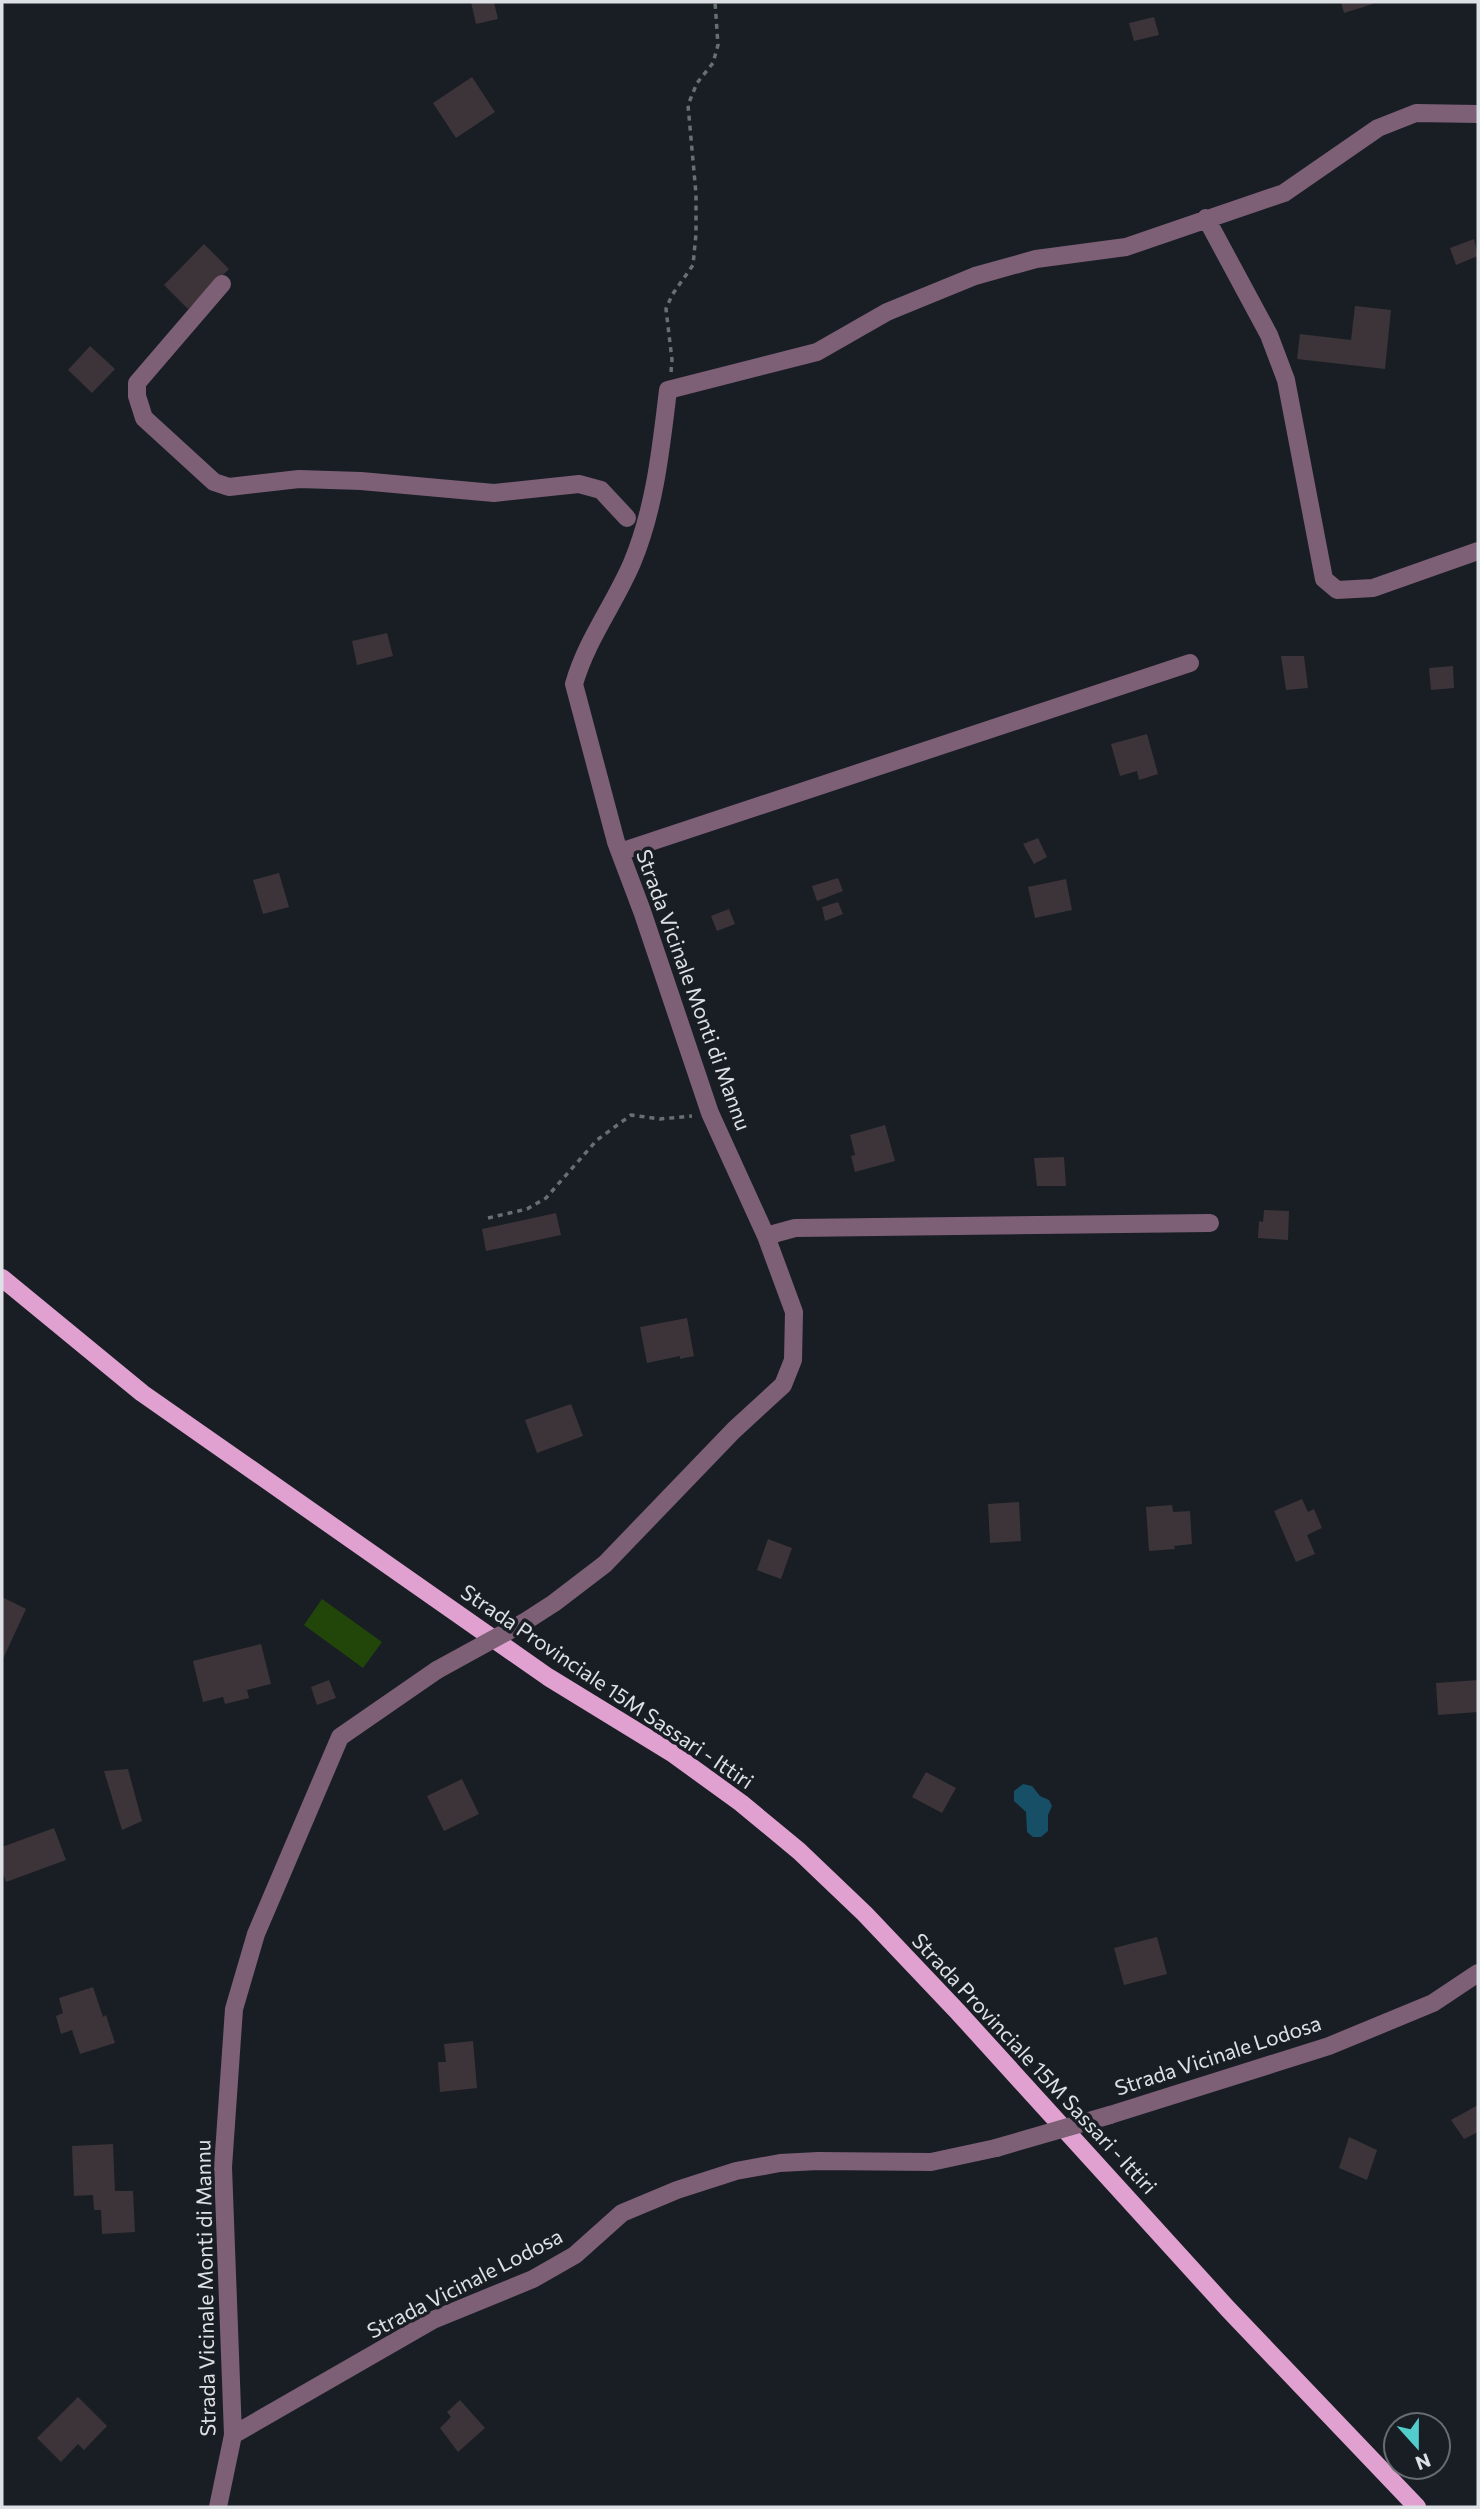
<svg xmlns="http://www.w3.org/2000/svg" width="1480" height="2509" viewBox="0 0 1480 2509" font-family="Commissioner,sans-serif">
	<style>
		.pitch { fill: #22460a }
		.water { fill: #164f66 }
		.building { fill: #3c3438 }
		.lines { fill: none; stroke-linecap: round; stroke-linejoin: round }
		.path { stroke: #696e73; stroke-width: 3.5; stroke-dasharray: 5 5; stroke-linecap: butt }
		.minor { stroke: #7d5f76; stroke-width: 18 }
		.major { stroke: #e0a1d1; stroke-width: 18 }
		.minor-bridge { stroke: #7d5f76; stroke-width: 18 }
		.labels { text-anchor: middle; stroke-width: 7; stroke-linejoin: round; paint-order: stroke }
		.street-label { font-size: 21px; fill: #dde1e5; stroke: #181e23 }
	</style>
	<rect width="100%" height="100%" fill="#181e23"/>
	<path class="pitch" d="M 322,1599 L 382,1642 L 363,1668 L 304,1625 Z"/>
	<path class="water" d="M 1023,1784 L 1032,1786 L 1040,1796 L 1049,1800 L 1052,1806 L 1048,1815 L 1048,1831 L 1041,1837 L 1033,1837 L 1027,1832 L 1026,1812 L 1014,1801 L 1014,1791 Z"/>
	<path class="building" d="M 471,2 L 494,2 L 498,19 L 476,24 Z
		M 1341,2 L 1372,2 L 1373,4 L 1344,13 Z
		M 1154,17 L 1159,35 L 1134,41 L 1129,23 Z
		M 472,77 L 495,112 L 456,138 L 433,103 Z
		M 1474,239 L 1478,256 L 1456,265 L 1450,248 Z
		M 204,244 L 229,269 L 188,309 L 164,285 Z
		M 1355,306 L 1391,310 L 1385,369 L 1297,359 L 1300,334 L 1351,340 Z
		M 90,346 L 115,369 L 92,393 L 68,370 Z
		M 387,633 L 393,656 L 357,665 L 352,641 Z
		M 1281,656 L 1304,656 L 1308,688 L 1286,690 Z
		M 1453,666 L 1454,688 L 1431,690 L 1429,668 Z
		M 1147,734 L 1158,774 L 1139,780 L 1137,771 L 1120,776 L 1111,744 Z
		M 1038,838 L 1047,857 L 1034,864 L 1023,844 Z
		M 279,873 L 289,907 L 263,914 L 253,880 Z
		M 838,878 L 843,891 L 817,901 L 812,886 Z
		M 1066,879 L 1072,910 L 1035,918 L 1028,887 Z
		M 838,902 L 843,914 L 825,921 L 822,907 Z
		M 729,909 L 735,924 L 717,931 L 711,916 Z
		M 885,1125 L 895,1161 L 855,1172 L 851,1156 L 855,1155 L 850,1135 Z
		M 1064,1157 L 1066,1186 L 1037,1186 L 1034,1158 Z
		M 1264,1210 L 1289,1211 L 1288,1240 L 1258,1238 L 1259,1221 L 1263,1222 Z
		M 556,1213 L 561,1235 L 486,1251 L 482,1229 Z
		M 687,1318 L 694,1356 L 680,1359 L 680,1356 L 647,1363 L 640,1327 Z
		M 571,1404 L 583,1436 L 537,1453 L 525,1420 Z
		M 1302,1499 L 1308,1512 L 1314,1509 L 1322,1528 L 1307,1535 L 1315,1554 L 1296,1562 L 1274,1511 Z
		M 1019,1502 L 1021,1541 L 990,1543 L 988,1504 Z
		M 1172,1505 L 1173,1512 L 1190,1511 L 1192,1544 L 1174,1546 L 1175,1549 L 1149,1551 L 1146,1507 Z
		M 768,1539 L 792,1548 L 781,1579 L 757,1570 Z
		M 2,1597 L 26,1609 L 2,1661 Z
		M 261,1644 L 271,1684 L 247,1690 L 249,1698 L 225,1704 L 223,1697 L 203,1702 L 193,1661 Z
		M 329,1680 L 336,1698 L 317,1705 L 311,1687 Z
		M 1478,1680 L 1478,1712 L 1438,1715 L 1436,1683 Z
		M 128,1769 L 142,1821 L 122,1830 L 104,1771 Z
		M 926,1772 L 956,1788 L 942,1813 L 912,1797 Z
		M 462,1779 L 479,1814 L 444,1831 L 427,1796 Z
		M 54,1828 L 66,1860 L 6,1882 L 2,1870 L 2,1847 Z
		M 1157,1937 L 1167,1974 L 1124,1985 L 1114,1948 Z
		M 93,1987 L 103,2017 L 106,2015 L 115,2043 L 80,2054 L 72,2030 L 61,2034 L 56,2016 L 63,2013 L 59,1998 Z
		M 473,2041 L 477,2088 L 440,2092 L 438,2062 L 446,2062 L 444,2044 Z
		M 1478,2105 L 1478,2132 L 1464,2139 L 1451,2120 Z
		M 1349,2137 L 1377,2150 L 1367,2180 L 1339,2168 Z
		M 113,2144 L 115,2191 L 133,2191 L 135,2232 L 102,2234 L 101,2210 L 94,2210 L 93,2195 L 74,2196 L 72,2146 Z
		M 78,2397 L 107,2426 L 84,2450 L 78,2444 L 61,2462 L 37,2438 Z
		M 460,2400 L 485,2428 L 458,2452 L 440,2428 L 451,2417 L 447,2412 Z"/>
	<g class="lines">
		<path class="path" d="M 671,372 L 672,360 L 666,309 L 672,295 L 693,265 L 696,234 L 696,194 L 688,105 L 697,83 L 713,63 L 718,45 L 715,2
			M 488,1218 L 527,1209 L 546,1198 L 597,1140 L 631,1115 L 660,1119 L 692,1116"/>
		<path class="minor" d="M 1206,218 L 1269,335 L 1286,380 L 1324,579 L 1337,590 L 1373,588 L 1478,551
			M 222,284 L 137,383 L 137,396 L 144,418 L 214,482 L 229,487 L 299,479 L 361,481 L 494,493 L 579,484 L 601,490 L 627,518
			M 620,852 L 1190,663
			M 766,1236 L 795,1228 L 1210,1223
			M 523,1623 L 554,1603 L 605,1564 L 734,1430 L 783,1385 L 793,1360 L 794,1312 L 766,1236 L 710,1113 L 642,911 L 616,842 L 574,684 C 587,639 614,605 632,563 C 655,508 661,448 668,390 L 817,352 L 887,312 L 975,276 L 1036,259 L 1126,247 L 1284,193 L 1378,128 L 1416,113 L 1478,114
			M 1110,2115 L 1329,2046 L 1433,2003 L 1478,1973
			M 233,2435 L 433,2320 L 533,2279 L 575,2255 L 622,2213 L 677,2190 L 736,2171 L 780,2163 L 818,2161 L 931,2162 L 996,2148
			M 218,2507 L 233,2435 L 223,2167 L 234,2009 L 256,1934 L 340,1737 L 437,1670"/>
		<path class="major" d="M 2,1278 L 142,1393 L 548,1677 L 672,1753 L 741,1803 L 799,1851 L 865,1914 L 958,2012 L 1228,2309 L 1417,2507"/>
		<path class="minor-bridge" d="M 437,1670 L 523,1623
			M 996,2148 L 1110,2115"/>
	</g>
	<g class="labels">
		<g class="street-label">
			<text transform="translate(693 990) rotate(70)" y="7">Strada Vicinale Monti di Mannu</text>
			<text transform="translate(607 1687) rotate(34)" y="7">Strada Provinciale 15M Sassari - Ittiri</text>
			<text transform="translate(1218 2056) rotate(-18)" y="7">Strada Vicinale Lodosa</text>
			<text transform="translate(1034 2064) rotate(47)" y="7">Strada Provinciale 15M Sassari - Ittiri</text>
			<text transform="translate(465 2284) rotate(-27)" y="7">Strada Vicinale Lodosa</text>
			<text transform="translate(206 2288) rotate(-91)" y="7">Strada Vicinale Monti di Mannu</text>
		</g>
	</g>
	<rect width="1480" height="2509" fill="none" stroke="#dde1e5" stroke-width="7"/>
	<g transform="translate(1417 2446) rotate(159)"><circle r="33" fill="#181e23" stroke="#676c71" stroke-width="2"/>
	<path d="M0-5L12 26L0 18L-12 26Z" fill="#52cdcb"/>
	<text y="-10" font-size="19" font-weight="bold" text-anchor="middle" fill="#dde1e5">N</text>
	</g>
</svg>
